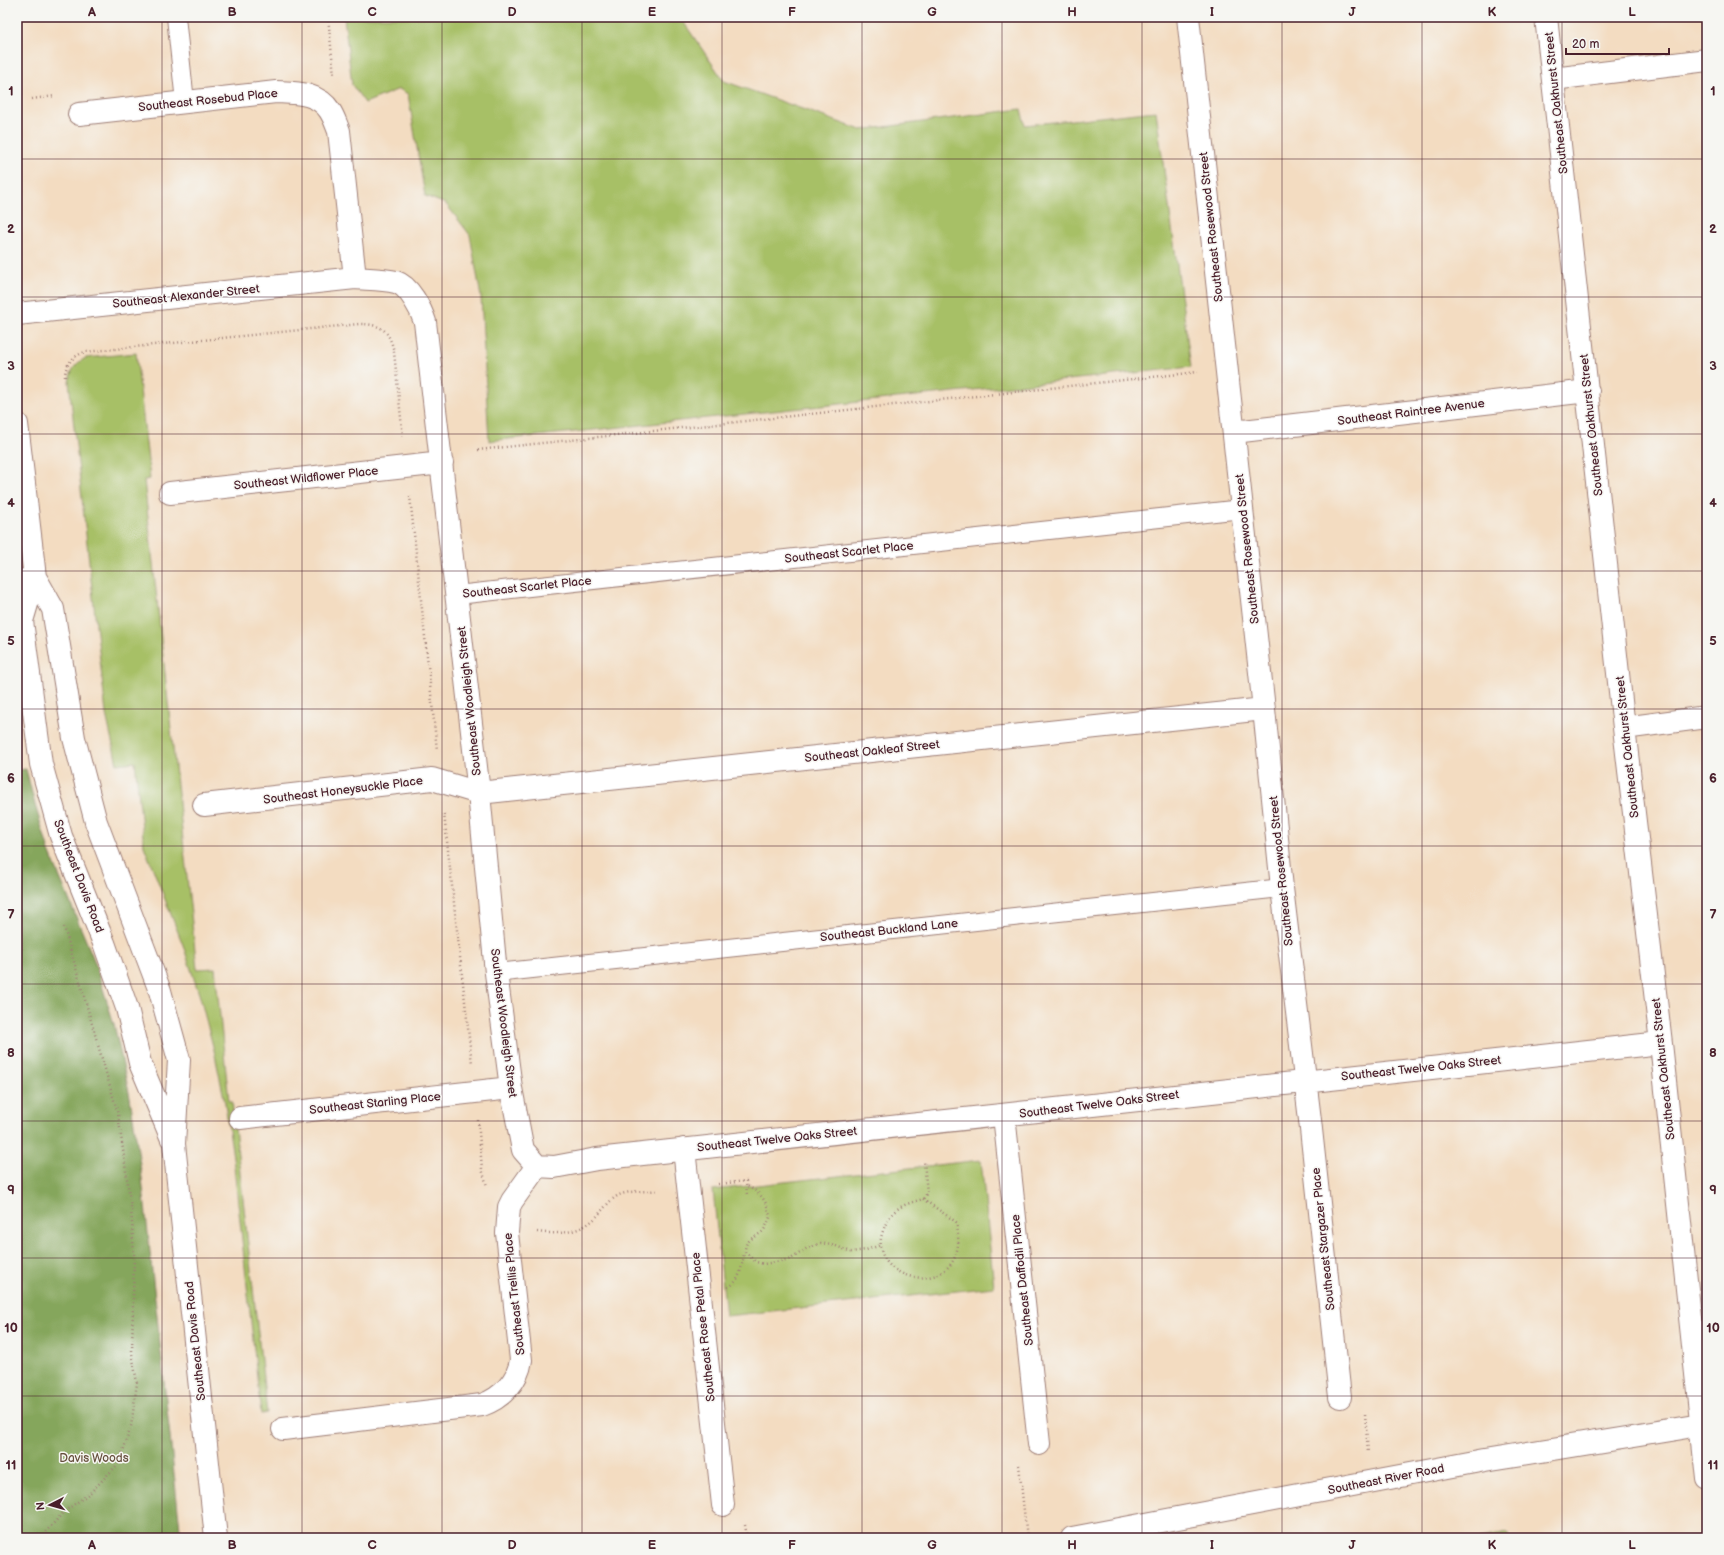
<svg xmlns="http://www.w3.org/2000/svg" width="1724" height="1555" viewBox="0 0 1724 1555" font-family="'Balsamiq Sans',sans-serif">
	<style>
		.green { fill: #a7c066; stroke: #787048 }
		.forest { fill: #85a65b; stroke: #686243 }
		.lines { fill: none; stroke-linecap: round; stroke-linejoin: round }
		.lane-casing { stroke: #9e7e76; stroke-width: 20 }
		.street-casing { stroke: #9e7e76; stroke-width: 24 }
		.secondary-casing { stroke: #9e7e76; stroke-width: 24 }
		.path { stroke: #9e7e76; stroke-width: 2.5; stroke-dasharray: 1 3; stroke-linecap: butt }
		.lane { stroke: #fff; stroke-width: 18 }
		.street { stroke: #fff; stroke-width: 22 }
		.secondary { stroke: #fff; stroke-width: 22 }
		.grid { fill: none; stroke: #4a1f2b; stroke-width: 1; stroke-opacity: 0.55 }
		.labels { text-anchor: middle; stroke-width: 3; stroke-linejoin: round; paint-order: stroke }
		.street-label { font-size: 12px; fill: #4a1f2b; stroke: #f6f6f2 }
		.park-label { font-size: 12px; fill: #664f3d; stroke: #f6f6f2 }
		.neatline { fill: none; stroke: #4a1f2b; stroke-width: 1.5 }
		.grid-label { font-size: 13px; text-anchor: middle; font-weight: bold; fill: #4a1f2b }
	</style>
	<rect width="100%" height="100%" fill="#f6f6f2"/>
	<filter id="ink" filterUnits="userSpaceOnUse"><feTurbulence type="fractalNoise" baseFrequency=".025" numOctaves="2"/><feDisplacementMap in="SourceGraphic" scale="8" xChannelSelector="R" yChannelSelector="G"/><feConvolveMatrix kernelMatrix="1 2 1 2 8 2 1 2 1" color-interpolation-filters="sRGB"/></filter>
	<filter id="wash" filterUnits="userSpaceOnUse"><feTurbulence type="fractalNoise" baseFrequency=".012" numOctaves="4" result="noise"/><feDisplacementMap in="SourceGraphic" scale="16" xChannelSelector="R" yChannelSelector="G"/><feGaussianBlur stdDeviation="0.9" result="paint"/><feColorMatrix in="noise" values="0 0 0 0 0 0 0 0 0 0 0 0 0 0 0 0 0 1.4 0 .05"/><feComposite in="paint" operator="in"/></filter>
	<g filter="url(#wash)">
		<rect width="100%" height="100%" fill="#f3dcc1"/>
		<path class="green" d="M 344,17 L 680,17 L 724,81 L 861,130 L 1021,109 L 1025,125 L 1156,111 L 1191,367 L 489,441 L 481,297 L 470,235 L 446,204 L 425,196 L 408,94 L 399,89 L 365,103 L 352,85 Z
			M 136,353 L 150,479 L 144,480 L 197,969 L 215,968 L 229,1101 L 232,1101 L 267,1413 L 261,1414 L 233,1157 L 225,1103 L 214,1050 L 200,997 L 183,945 L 144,846 L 135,762 L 117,764 L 106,714 L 69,382 C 71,370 75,363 86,358 Z
			M 981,1160 L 994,1287 L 726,1316 L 713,1190 Z
			M 1509,1533 L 1509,1538 L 1479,1538 Z"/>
		<path class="forest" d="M 26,769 L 35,805 L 49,851 L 94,960 L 114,1024 L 130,1097 L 142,1178 L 181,1538 L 17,1538 L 17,770 Z"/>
	</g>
	<g filter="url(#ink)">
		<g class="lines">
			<g class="lane-casing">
				<path id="lane" d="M 176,17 L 185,102
					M 17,579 L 35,577
					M 457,595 L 1242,509
					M 496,973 L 1282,888"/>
			</g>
			<g class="street-casing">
				<path id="street" d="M 1188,17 L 1264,709 L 1282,888 L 1310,1120 L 1340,1397
					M 1546,17 L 1624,728 L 1661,1043 L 1707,1478
					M 1553,79 L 1707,60
					M 79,114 L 276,92 C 295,93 318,92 330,111 C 334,117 336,124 339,131 L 355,278
					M 17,314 L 355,278 C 368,279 384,279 396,282 C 409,286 421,309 425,322 L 479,793 L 496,973 L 511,1088 L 523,1150 L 537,1166
					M 1234,432 L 1588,391
					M 170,493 L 442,463
					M 1624,728 L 1707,717
					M 204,805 L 432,779 L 479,793 L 1264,709
					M 1004,1115 L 1039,1444
					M 240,1118 L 511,1088
					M 684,1149 L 723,1505
					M 537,1166 L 554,1167 L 597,1159 L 1661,1043
					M 283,1429 L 482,1405 C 502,1398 518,1381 521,1360 L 507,1233 L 509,1207 L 512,1201 L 537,1166"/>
			</g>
			<g class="secondary-casing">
				<path id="secondary" d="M 17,424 L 35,577 L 53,609 L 74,738 L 96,822 L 160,991 L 179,1060 L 174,1144 L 216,1538
					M 35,577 L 22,621 L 41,764 L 61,836 L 104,943 L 127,1008 L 140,1063 L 172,1139
					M 1072,1538 L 1485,1460 L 1707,1424"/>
			</g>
			<path class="path" d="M 328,17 L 334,75
				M 32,99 L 55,96
				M 65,377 C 65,364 73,356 85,352 L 359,324 C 382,324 389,330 394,352 L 403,437
				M 478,450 L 1198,372
				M 410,496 L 437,750
				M 444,814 L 472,1064
				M 478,1120 L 482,1169 L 487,1186
				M 718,1184 L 746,1181 L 747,1195
				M 923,1199 L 956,1222 C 975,1303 863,1286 883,1231 C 891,1208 902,1205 923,1199 L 927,1193 L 924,1161
				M 537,1232 C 560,1235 583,1233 599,1214 C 605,1207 611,1199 619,1195 C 630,1190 647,1192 659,1190
				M 745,1252 L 756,1262 L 764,1264 L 791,1259 L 806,1249 L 821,1243 L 836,1246 L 851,1252 L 866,1250 L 881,1245
				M 728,1287 C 743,1281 742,1258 746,1245 C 749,1238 758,1236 763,1231 C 766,1227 768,1222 770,1217 C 767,1201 761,1193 747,1186
				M 1365,1414 L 1368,1453
				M 1019,1465 L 1027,1538
				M 745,1525 L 747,1538
				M 40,1538 L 65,1511 L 90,1493 L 119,1463 L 131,1427 L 137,1383 L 132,1353 L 134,1256 L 131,1207 L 118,1114 L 64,927"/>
			<use href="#lane" class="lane"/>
			<use href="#street" class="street"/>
			<use href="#secondary" class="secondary"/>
		</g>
	</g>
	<path class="grid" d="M 162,17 L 162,1538M 302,17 L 302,1538M 442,17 L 442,1538M 582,17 L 582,1538M 722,17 L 722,1538M 862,17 L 862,1538M 1002,17 L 1002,1538M 1142,17 L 1142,1538M 1282,17 L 1282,1538M 1422,17 L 1422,1538M 1562,17 L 1562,1538M 17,159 L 1707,159M 17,297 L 1707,297M 17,434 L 1707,434M 17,571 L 1707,571M 17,709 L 1707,709M 17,846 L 1707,846M 17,984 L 1707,984M 17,1121 L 1707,1121M 17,1258 L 1707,1258M 17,1396 L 1707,1396"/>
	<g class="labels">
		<g class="street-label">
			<text transform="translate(208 100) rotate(-6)" y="4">Southeast Rosebud Place</text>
			<text transform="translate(1556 103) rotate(-96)" y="4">Southeast Oakhurst Street</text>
			<text transform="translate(1211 227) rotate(-96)" y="4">Southeast Rosewood Street</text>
			<text transform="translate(186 296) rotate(-6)" y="4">Southeast Alexander Street</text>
			<text transform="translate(1411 412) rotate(-7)" y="4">Southeast Raintree Avenue</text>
			<text transform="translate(1591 425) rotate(-96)" y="4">Southeast Oakhurst Street</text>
			<text transform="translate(306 478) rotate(-6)" y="4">Southeast Wildflower Place</text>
			<text transform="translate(1247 549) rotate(-96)" y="4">Southeast Rosewood Street</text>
			<text transform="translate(849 552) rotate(-6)" y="4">Southeast Scarlet Place</text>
			<text transform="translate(527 587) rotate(-6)" y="4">Southeast Scarlet Place</text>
			<text transform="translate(469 701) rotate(-96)" y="4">Southeast Woodleigh Street</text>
			<text transform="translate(1627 747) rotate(-96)" y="4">Southeast Oakhurst Street</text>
			<text transform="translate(872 751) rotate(-6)" y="4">Southeast Oakleaf Street</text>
			<text transform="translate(343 790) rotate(-7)" y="4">Southeast Honeysuckle Place</text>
			<text transform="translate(1281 871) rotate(-96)" y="4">Southeast Rosewood Street</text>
			<text transform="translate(79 876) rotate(69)" y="4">Southeast Davis Road</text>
			<text transform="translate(889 930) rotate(-6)" y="4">Southeast Buckland Lane</text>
			<text transform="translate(504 1023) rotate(83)" y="4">Southeast Woodleigh Street</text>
			<text transform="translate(1421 1068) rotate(-6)" y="4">Southeast Twelve Oaks Street</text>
			<text transform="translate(1663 1069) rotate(-96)" y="4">Southeast Oakhurst Street</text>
			<text transform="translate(375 1103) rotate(-6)" y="4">Southeast Starling Place</text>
			<text transform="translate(1099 1104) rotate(-7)" y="4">Southeast Twelve Oaks Street</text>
			<text transform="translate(777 1139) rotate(-6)" y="4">Southeast Twelve Oaks Street</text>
			<text transform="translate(1323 1239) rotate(-96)" y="4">Southeast Stargazer Place</text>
			<text transform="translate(1022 1280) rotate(-96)" y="4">Southeast Daffodil Place</text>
			<text transform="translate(514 1294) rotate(-96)" y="4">Southeast Trellis Place</text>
			<text transform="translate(703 1327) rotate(-96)" y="4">Southeast Rose Petal Place</text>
			<text transform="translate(195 1341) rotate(-96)" y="4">Southeast Davis Road</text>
			<text transform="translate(1386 1479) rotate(-11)" y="4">Southeast River Road</text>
		</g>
		<g class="park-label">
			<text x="94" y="1462">Davis Woods</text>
		</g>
	</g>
	<rect width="1724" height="1555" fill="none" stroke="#f6f6f2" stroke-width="44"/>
	<g transform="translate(50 1505) rotate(264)" stroke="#f6f6f2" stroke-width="3" paint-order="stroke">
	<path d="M0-3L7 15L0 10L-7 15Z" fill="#4a1f2b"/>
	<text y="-6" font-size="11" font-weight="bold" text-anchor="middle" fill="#4a1f2b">N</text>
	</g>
	<path d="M1566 48v6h103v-6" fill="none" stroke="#4a1f2b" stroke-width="2"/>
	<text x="1572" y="48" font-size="12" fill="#4a1f2b" stroke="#f6f6f2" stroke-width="3" paint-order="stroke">20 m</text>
	<rect x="22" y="22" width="1680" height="1511" class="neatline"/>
	<g class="grid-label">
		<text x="92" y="16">A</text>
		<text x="232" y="16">B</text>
		<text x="372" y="16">C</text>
		<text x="512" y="16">D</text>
		<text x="652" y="16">E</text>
		<text x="792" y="16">F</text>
		<text x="932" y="16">G</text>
		<text x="1072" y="16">H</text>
		<text x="1212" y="16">I</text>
		<text x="1352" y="16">J</text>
		<text x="1492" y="16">K</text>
		<text x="1632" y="16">L</text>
		<text x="11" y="95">1</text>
		<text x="1713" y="95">1</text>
		<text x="11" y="233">2</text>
		<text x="1713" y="233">2</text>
		<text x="11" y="370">3</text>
		<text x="1713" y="370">3</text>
		<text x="11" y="507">4</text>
		<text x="1713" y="507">4</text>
		<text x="11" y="645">5</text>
		<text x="1713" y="645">5</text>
		<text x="11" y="782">6</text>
		<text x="1713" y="782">6</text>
		<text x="11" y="919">7</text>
		<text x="1713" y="919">7</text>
		<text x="11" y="1057">8</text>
		<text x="1713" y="1057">8</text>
		<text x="11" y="1194">9</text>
		<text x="1713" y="1194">9</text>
		<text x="11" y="1332">10</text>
		<text x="1713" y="1332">10</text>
		<text x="11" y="1469">11</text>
		<text x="1713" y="1469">11</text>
		<text x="92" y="1549">A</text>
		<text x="232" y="1549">B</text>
		<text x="372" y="1549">C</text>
		<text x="512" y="1549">D</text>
		<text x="652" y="1549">E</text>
		<text x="792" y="1549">F</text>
		<text x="932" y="1549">G</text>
		<text x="1072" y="1549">H</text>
		<text x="1212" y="1549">I</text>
		<text x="1352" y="1549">J</text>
		<text x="1492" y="1549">K</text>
		<text x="1632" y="1549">L</text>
	</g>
</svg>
